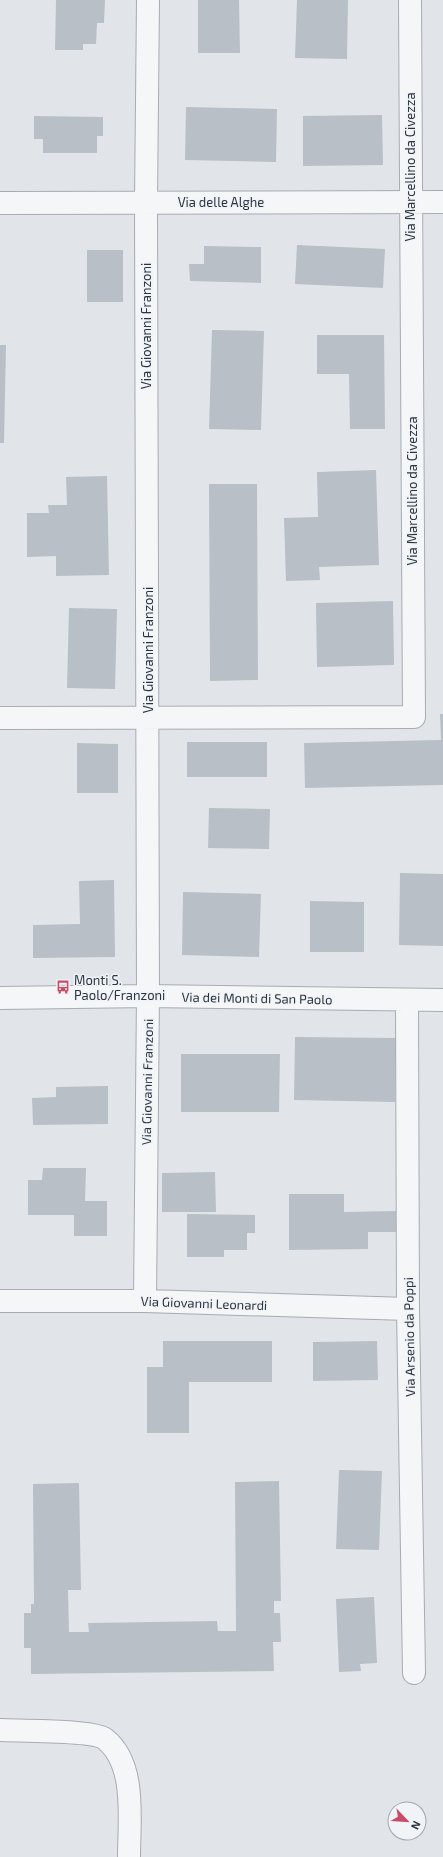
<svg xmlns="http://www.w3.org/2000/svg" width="443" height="1857" viewBox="0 0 443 1857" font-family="'Exo 2',sans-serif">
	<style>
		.building { fill: #b8bfc6 }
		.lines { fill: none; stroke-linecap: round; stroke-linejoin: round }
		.street-casing { stroke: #a6acb4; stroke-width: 24 }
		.street { stroke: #f4f6f8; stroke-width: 22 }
		.labels { text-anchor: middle; stroke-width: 3; stroke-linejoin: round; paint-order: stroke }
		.street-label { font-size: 13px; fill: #2a3441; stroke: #f1f4f7 }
		.poi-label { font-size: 13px; fill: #2a3441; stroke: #f1f4f7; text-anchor: start }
	</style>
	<rect width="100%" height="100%" fill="#e1e5ea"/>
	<path class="building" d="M 56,0 L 105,0 L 104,23 L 97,23 L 96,44 L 83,44 L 83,50 L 55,50 Z
		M 198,0 L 239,0 L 240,53 L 198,53 Z
		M 297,0 L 348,0 L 347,59 L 295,58 Z
		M 186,107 L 277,109 L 276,162 L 185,160 Z
		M 382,115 L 383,165 L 303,166 L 303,116 Z
		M 34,116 L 103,117 L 103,136 L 97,136 L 97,153 L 43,153 L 43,139 L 34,139 Z
		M 297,245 L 385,249 L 383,288 L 295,284 Z
		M 204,246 L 261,247 L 261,283 L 190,281 L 189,264 L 204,264 Z
		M 87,250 L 123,250 L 123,302 L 87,302 Z
		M 212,330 L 264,331 L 261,430 L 209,429 Z
		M 317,335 L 384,335 L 385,429 L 350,429 L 349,374 L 317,374 Z
		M 0,345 L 6,345 L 4,443 L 0,443 Z
		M 376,470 L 379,565 L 319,567 L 320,580 L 286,581 L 284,518 L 318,517 L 317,472 Z
		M 107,476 L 109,575 L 56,576 L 56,556 L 27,557 L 27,513 L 49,513 L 48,505 L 67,505 L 66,477 Z
		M 209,484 L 257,484 L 258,680 L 210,681 Z
		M 393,601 L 394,665 L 317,667 L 316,603 Z
		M 69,608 L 117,609 L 115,689 L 67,688 Z
		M 440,714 L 443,714 L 443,785 L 305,788 L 304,743 L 441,740 Z
		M 187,742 L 267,742 L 267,777 L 187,777 Z
		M 77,743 L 118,744 L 118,793 L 77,793 Z
		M 209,808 L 270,809 L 269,849 L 208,848 Z
		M 400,873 L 443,874 L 443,946 L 399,945 Z
		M 114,880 L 115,957 L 33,958 L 33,925 L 80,924 L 79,881 Z
		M 183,892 L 261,894 L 259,957 L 182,955 Z
		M 310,901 L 364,902 L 364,952 L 310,952 Z
		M 295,1037 L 396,1038 L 395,1102 L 294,1100 Z
		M 181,1054 L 280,1054 L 279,1112 L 181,1112 Z
		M 108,1086 L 108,1124 L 33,1125 L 32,1098 L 56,1097 L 56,1087 Z
		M 43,1168 L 86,1168 L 85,1201 L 107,1201 L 107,1236 L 74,1236 L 74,1215 L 28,1215 L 28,1180 L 42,1180 Z
		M 215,1172 L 216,1212 L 162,1212 L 162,1173 Z
		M 289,1194 L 344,1194 L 344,1212 L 396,1211 L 396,1232 L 368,1232 L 368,1249 L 289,1250 Z
		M 187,1214 L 255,1215 L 255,1233 L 247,1233 L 247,1250 L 224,1250 L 224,1257 L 187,1257 Z
		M 163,1341 L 272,1341 L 272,1382 L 189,1382 L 189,1433 L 147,1433 L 147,1367 L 163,1367 Z
		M 377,1341 L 378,1380 L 313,1381 L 313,1342 Z
		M 339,1470 L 382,1471 L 379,1550 L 336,1549 Z
		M 279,1481 L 281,1601 L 274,1601 L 274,1613 L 280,1613 L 281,1642 L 273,1642 L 274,1671 L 31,1674 L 31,1648 L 24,1648 L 24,1613 L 31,1613 L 31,1604 L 34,1604 L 33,1484 L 79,1483 L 81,1590 L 68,1590 L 69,1632 L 89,1632 L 88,1623 L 217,1621 L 218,1631 L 236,1631 L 235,1482 Z
		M 374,1597 L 377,1663 L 360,1664 L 361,1671 L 339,1672 L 336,1599 Z"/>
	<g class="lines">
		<g class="street-casing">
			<path id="street" d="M 0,203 L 443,202
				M 0,718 L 414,717 L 410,0
				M 0,998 L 148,996 L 443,1000
				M 407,1001 L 408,1309 L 414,1673
				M 0,1301 L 145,1301 L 408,1309
				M 145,1301 L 148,996 L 146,202 L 148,0
				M 0,1730 C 19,1731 93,1730 105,1739 C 137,1764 129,1821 129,1857"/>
		</g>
		<use href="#street" class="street"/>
	</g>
	<defs>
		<g id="bus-bare" transform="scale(1.08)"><path d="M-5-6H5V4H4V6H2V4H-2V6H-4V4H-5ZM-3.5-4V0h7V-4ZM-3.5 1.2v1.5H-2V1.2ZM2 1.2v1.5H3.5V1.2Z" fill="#cc4967" stroke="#f1f4f7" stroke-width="2.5" paint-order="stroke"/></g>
	</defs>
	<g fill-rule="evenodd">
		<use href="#bus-bare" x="63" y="987"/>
	</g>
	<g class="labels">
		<g class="street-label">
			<text transform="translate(410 167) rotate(-90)" y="5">Via Marcellino da Civezza</text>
			<text x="221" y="207">Via delle Alghe</text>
			<text transform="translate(146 326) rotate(-90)" y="5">Via Giovanni Franzoni</text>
			<text transform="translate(412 491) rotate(-90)" y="5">Via Marcellino da Civezza</text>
			<text transform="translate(148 650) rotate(-90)" y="5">Via Giovanni Franzoni</text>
			<text transform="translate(257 998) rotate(1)" y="5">Via dei Monti di San Paolo</text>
			<text transform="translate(147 1082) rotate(-89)" y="5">Via Giovanni Franzoni</text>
			<text transform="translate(204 1303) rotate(2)" y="5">Via Giovanni Leonardi</text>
			<text transform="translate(409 1337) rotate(-91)" y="5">Via Arsenio da Poppi</text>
		</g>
		<g class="poi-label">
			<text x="74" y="985">Monti S.<tspan x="74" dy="15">Paolo/Franzoni</tspan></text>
		</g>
	</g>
	<g transform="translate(407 1821) rotate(115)"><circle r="19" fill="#f1f4f7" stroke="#a1a7ae"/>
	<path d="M0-3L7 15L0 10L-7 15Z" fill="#cc4967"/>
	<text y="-6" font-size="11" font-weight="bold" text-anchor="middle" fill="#2a3441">N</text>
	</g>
</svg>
